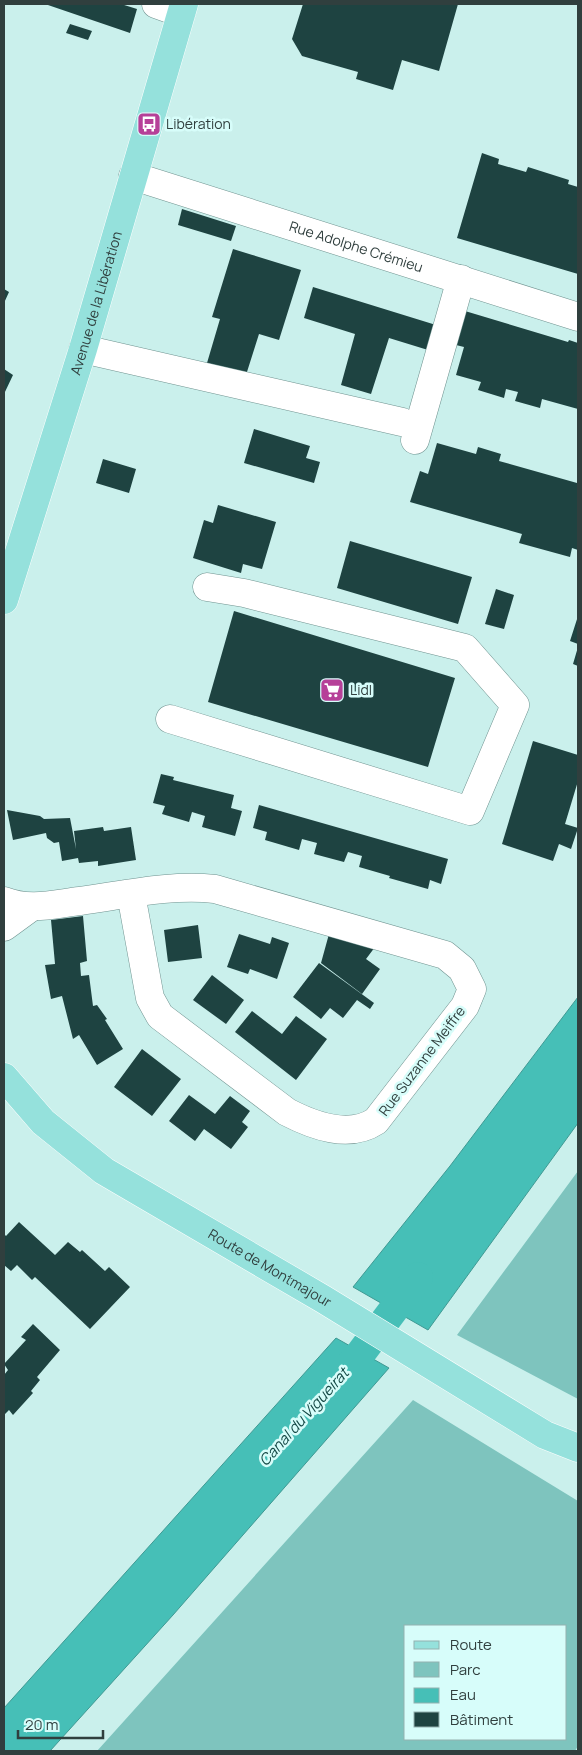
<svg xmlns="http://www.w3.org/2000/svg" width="582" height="1755" viewBox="0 0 582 1755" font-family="Manrope,sans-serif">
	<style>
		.green { fill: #7ec4be; fill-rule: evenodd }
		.water { fill: #46bfb7; stroke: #3f9993 }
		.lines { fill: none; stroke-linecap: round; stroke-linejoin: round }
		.canal { stroke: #46bfb7; stroke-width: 30 }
		.building { fill: #1e4341 }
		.minor-casing { stroke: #709390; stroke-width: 29 }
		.major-casing { stroke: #fff; stroke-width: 29 }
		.minor { stroke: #fff; stroke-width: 28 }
		.major { stroke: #95e1dc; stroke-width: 28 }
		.labels { text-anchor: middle; stroke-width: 5; stroke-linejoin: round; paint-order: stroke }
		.poi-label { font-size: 14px; fill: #303f3e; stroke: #d7fdfa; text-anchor: start }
		.street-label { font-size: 14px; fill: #303f3e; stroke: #d7fdfa }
		.water-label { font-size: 15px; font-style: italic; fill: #154946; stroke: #d7fdfa }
	</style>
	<rect width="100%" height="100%" fill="#caf0ec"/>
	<path class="green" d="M 578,1171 L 578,1399 L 457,1335 Z
		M 413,1400 L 578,1501 L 578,1746 L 575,1751 L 97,1751 ZM 406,1626 L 566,1626 L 566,1739 L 406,1739 Z"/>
	<path class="water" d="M 578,997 L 578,1123 L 428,1330 L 353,1287 L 450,1166 Z
		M 336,1338 L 389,1368 L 173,1615 L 50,1751 L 4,1751 L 4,1708 Z"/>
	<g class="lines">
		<path class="canal" d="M 333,1384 L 361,1353 L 418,1277"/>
	</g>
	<path class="building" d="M 45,4 L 121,4 L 137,9 L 130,33 Z
		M 303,4 L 458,4 L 439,71 L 402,60 L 393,90 L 356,79 L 358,72 L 302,56 L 292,39 Z
		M 70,24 L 92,31 L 88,40 L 66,33 Z
		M 482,153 L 499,159 L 498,164 L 526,172 L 528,167 L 569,180 L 568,184 L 578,187 L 578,274 L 457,238 Z
		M 182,209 L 236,226 L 231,241 L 178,225 Z
		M 233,249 L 301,270 L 279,340 L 259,334 L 246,375 L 207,363 L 220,319 L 212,317 Z
		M 313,287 L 436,325 L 428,350 L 389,338 L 371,394 L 341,385 L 355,334 L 304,318 Z
		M 4,289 L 9,292 L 4,303 Z
		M 465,311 L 568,342 L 569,340 L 578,343 L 578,409 L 542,399 L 540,408 L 515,401 L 518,392 L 506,389 L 504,398 L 478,390 L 481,382 L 456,375 L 464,347 L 456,345 Z
		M 4,369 L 13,375 L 4,394 Z
		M 254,429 L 310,446 L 306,458 L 320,462 L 314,483 L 244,463 Z
		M 437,443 L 476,454 L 478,447 L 501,454 L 499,461 L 577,483 L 578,479 L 578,550 L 572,548 L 570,557 L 519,543 L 522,534 L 410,502 L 420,471 L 428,474 Z
		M 103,459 L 136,469 L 129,493 L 96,483 Z
		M 218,505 L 276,522 L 262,569 L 243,564 L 241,573 L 193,558 L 204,520 L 213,523 Z
		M 350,541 L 472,577 L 458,624 L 337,588 Z
		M 496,589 L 514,595 L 504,629 L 485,624 Z
		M 234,611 L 455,678 L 428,767 L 208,702 Z
		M 578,616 L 578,644 L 570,641 Z
		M 578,647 L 578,666 L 573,664 Z
		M 533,741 L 578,755 L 578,781 L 565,824 L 578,828 L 571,849 L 559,844 L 553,861 L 502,844 Z
		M 161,774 L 174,777 L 173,780 L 234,795 L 231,808 L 242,811 L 235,836 L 202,827 L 205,816 L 192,812 L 189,822 L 162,814 L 165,806 L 153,803 Z
		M 259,805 L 448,859 L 441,884 L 430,880 L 428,889 L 389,878 L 390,876 L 359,867 L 362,856 L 348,852 L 344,862 L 314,854 L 317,843 L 302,839 L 299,850 L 265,840 L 267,832 L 253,828 Z
		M 7,810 L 40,816 L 44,819 L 70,818 L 76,849 L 74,831 L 103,827 L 104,831 L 131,827 L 136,860 L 98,866 L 98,861 L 79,863 L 78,858 L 62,861 L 59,842 L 54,843 L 47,838 L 46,833 L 13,840 Z
		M 83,916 L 87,961 L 80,963 L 81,976 L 89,975 L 93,1006 L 97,1005 L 107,1019 L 105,1020 L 123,1049 L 97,1065 L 79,1035 L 73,1039 L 62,996 L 51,999 L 45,965 L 55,964 L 51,920 Z
		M 198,925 L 202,958 L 168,962 L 164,930 Z
		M 239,934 L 270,944 L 272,937 L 289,943 L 277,979 L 250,969 L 248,974 L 227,967 Z
		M 329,934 L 375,947 L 366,959 L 380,969 L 362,994 L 321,963 Z
		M 319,963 L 374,1003 L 370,1009 L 357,1000 L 343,1018 L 330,1008 L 321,1019 L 293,997 Z
		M 212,975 L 244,1000 L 226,1024 L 193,1000 Z
		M 252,1011 L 282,1034 L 296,1016 L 327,1039 L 296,1080 L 235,1032 Z
		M 142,1049 L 181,1079 L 152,1116 L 114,1087 Z
		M 189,1095 L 215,1114 L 230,1096 L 250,1111 L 242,1122 L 248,1127 L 231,1149 L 204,1129 L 195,1141 L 169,1121 Z
		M 19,1222 L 55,1255 L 68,1242 L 80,1252 L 82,1250 L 105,1271 L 109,1267 L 130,1287 L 90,1329 L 35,1277 L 32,1280 L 17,1265 L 11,1271 L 4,1265 L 4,1234 L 6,1236 Z
		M 33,1324 L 60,1350 L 37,1377 L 40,1380 L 31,1391 L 33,1393 L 13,1415 L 9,1410 L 4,1415 L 4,1375 L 8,1370 L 4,1364 L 26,1340 L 21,1337 Z"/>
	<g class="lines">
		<g class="minor-casing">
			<g id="minor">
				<path d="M 156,4 L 181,13"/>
				<path id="s1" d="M 133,176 L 578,317"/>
				<path d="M 83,349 L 402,422"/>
				<path d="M 415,440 L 461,279"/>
				<path d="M 170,719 L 470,811 L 515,705 L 465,648 L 244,593 L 207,587"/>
				<path d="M 4,901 C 29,911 54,904 80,901 C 124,895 171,884 215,889 L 445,955 L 462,969 L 472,989 L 465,1006 L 376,1121 C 349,1139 314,1126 287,1112 L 160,1016 L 150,998 L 131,894"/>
				<path d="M 4,927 L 30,908"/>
			</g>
		</g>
		<g class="major-casing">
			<g id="major">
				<path id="s2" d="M 4,600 L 83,349 L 184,4"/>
				<path id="s3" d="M 4,1077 L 43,1122 L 104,1171 L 323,1299 L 545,1435 L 578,1448"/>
			</g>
		</g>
		<use href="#minor" class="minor"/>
		<use href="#major" class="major"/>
	</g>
	<defs>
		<g id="bus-square" transform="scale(1.25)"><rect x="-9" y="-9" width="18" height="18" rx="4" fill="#b64098" stroke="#d7fdfa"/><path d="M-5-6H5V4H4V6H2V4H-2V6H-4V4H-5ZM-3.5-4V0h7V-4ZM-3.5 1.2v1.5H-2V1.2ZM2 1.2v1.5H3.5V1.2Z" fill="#fff"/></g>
		<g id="supermarket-square" transform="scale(1.25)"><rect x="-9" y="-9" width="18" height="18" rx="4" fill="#b64098" stroke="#d7fdfa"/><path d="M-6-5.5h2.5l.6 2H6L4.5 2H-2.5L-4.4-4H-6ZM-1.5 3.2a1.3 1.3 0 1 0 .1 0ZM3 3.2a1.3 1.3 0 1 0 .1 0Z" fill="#fff"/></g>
	</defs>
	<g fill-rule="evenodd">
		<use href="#bus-square" x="149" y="124"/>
		<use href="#supermarket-square" x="332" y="690"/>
	</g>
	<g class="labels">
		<g class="poi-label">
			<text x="166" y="129">Libération</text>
			<text x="350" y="695">Lidl</text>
		</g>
		<g class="street-label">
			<text dy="5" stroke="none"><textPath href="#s1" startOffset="234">Rue Adolphe Crémieu</textPath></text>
			<text dy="5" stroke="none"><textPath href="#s2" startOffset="311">Avenue de la Libération</textPath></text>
			<text transform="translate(422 1061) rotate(-53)" y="5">Rue Suzanne Meiffre</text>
			<text dy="5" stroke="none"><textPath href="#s3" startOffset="330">Route de Montmajour</textPath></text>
		</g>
		<g class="water-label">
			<text transform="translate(304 1417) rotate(-48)" y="5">Canal du Vigueirat</text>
		</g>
	</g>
	<rect width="582" height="1755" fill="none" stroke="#303f3e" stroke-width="10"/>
	<rect x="404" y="1625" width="162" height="115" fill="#d7fdfa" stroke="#94b1af"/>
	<rect x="414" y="1641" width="25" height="8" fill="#95e1dc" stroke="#94b1af"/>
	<text x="450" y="1650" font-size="15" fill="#303f3e">Route</text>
	<rect x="414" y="1662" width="25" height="15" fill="#7ec4be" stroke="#94b1af"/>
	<text x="450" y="1675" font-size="15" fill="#303f3e">Parc</text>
	<rect x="414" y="1688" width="25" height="15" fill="#46bfb7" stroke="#94b1af"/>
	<text x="450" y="1700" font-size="15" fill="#303f3e">Eau</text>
	<rect x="414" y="1712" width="25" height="15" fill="#1e4341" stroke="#94b1af"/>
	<text x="450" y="1725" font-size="15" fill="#303f3e">Bâtiment</text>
	<path d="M18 1730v8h85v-8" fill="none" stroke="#303f3e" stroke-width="2.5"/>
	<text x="25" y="1730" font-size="15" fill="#303f3e" stroke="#d7fdfa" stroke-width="4" paint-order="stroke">20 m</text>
</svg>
